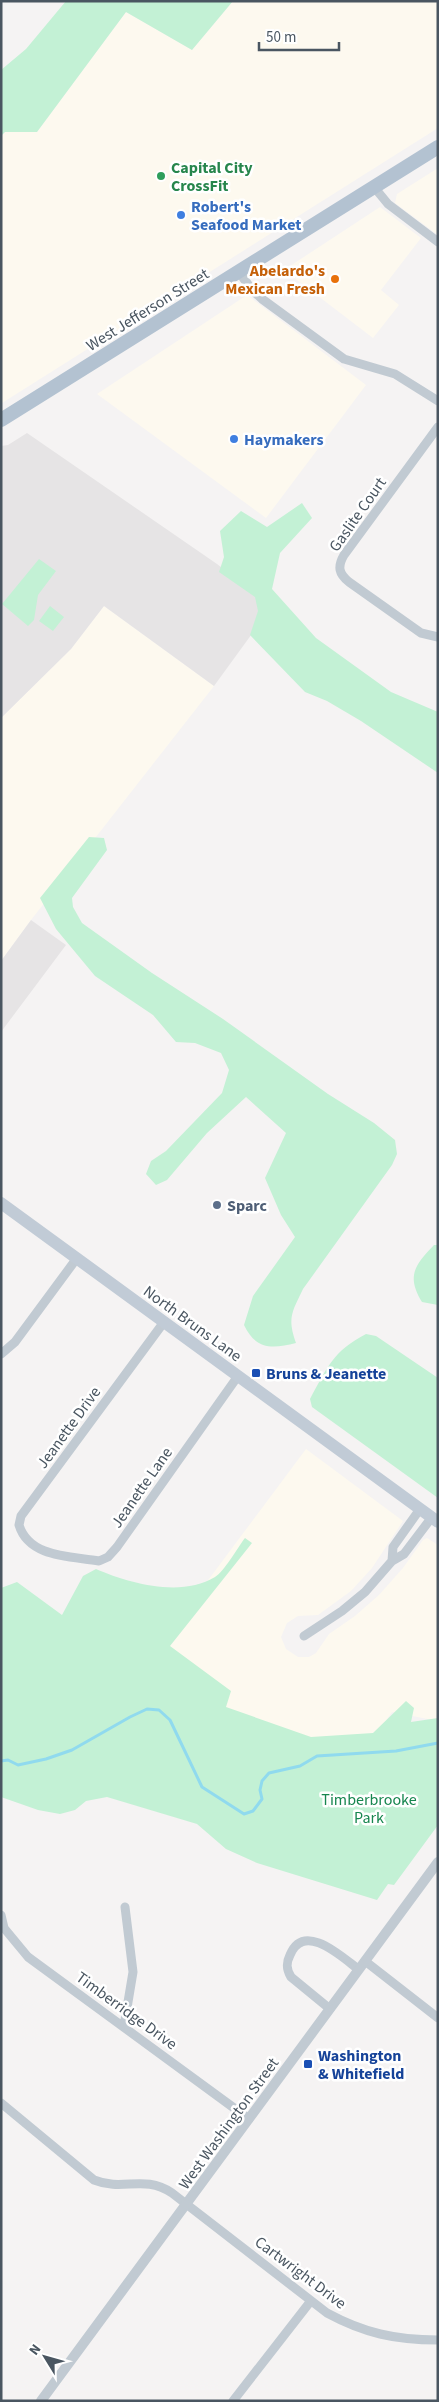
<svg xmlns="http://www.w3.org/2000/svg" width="439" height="2402" viewBox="0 0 439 2402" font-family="'Source Sans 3',sans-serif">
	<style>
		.commercial { fill: #fdf9ef }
		.education { fill: #e6e4e5 }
		.green { fill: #c3f1d5 }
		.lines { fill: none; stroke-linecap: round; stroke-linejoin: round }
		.stream { stroke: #90daee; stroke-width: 3 }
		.minor { stroke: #c1cad2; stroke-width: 9 }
		.tertiary { stroke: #c1cad2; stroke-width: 10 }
		.secondary { stroke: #c1cbd6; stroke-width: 12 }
		.primary { stroke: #b3c2d1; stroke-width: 14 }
		.leisure-dot { fill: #2e9e5b; stroke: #fff; stroke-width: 2 }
		.shop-dot { fill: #3f7fe0; stroke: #fff; stroke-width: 2 }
		.food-dot { fill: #e8710a; stroke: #fff; stroke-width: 2 }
		.service-dot { fill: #5c6f8a; stroke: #fff; stroke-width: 2 }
		.transit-dot { fill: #1a4fb4; stroke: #fff; stroke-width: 2 }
		.labels { text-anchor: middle; stroke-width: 5; stroke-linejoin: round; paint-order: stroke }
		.leisure-label { font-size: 16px; font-weight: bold; fill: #27864d; stroke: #fff; text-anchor: start }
		.shop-label { font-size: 16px; font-weight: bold; fill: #366cbe; stroke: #fff; text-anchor: start }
		.food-label { font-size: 16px; font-weight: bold; fill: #c56008; stroke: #fff; text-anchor: end }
		.street-label { font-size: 16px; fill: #4a5661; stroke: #fff }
		.service-label { font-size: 16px; font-weight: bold; fill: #4e5e75; stroke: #fff; text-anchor: start }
		.transit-label { font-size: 16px; font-weight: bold; fill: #164399; stroke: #fff; text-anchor: start }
		.park-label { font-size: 16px; fill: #17864f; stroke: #fff }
	</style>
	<rect width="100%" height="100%" fill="#f5f3f3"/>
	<path class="commercial" d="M 233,1 L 438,1 L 438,128 L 2,403 L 1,136 L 5,132 L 37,132 L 126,12 L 192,50 Z
		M 438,168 L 438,235 L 395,203 L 397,194 Z
		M 380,207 L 421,238 L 381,290 L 399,305 L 373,338 L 284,270 Z
		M 247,295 L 366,385 L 266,518 L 97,394 Z
		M 104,606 L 214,686 L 31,920 L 1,961 L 1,718 L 71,649 Z
		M 306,1449 L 403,1521 L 372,1568 L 351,1591 L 318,1615 L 298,1616 L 287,1623 L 281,1637 L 286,1649 L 298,1657 L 309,1657 L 316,1653 L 329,1634 L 355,1616 L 379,1595 L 403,1568 L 423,1540 L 427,1538 L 438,1545 L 438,1721 L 392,1712 L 376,1735 L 315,1741 L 215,1710 L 147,1662 Z"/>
	<path class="education" d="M 27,433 L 217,564 L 254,593 L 260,608 L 254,631 L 214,686 L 104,606 L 71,649 L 1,718 L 1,446 L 8,445 Z
		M 31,920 L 66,945 L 1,1032 L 1,961 Z"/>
	<path class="green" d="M 66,1 L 233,1 L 192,50 L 126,12 L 37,132 L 5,132 L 1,136 L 1,70 L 26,49 Z
		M 302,503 L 312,518 L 280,553 L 272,589 L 316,638 L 391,692 L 438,712 L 438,773 L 361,721 L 327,701 L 305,692 L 250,635 L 258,611 L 255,597 L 219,572 L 224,557 L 220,531 L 241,511 L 267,527 Z
		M 39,559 L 56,571 L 38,595 L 34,620 L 28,626 L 2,604 Z
		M 50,606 L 64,617 L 53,631 L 39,621 Z
		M 89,837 L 104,838 L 107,850 L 72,898 L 73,907 L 82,923 L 152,973 L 223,1019 L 328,1094 L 374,1123 L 395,1140 L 397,1154 L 392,1165 L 303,1289 C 292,1312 287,1318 296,1343 C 272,1349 256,1350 244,1325 L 253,1296 L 295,1237 L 281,1215 L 265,1178 L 286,1133 L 246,1097 L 207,1133 L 167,1180 L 156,1185 L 146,1174 L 151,1161 L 166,1151 L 222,1093 L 229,1070 L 221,1053 L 195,1043 L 176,1042 L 153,1015 L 95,976 L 56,929 L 40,898 Z
		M 434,1245 L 438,1245 L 438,1305 L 422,1302 C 406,1276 415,1265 434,1245 Z
		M 366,1334 L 376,1336 L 438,1378 L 438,1498 L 312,1407 L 310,1399 C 327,1368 333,1351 366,1334 Z
		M 245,1538 L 252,1543 L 170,1646 L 231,1691 L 226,1707 L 311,1737 L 373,1733 L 406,1701 L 414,1708 L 411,1722 L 438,1718 L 438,1825 L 394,1885 L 388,1884 L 377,1900 L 257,1863 L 226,1849 L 197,1824 L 107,1797 L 86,1801 L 75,1810 L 60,1814 L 38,1810 L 1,1797 L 1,1588 L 17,1582 L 62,1615 L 83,1576 L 96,1569 C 128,1583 181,1598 215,1577 C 224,1572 238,1547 245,1538 Z"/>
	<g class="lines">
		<path class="stream" d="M 1,1761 L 8,1760 L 18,1765 L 46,1759 L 72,1750 L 130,1717 L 147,1709 L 159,1710 L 170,1720 L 202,1787 L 244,1814 L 253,1811 L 262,1799 L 260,1790 L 262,1781 L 269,1773 L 300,1766 L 317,1756 L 396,1751 L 438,1743"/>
		<path class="minor" d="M 374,187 L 388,204 L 438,242
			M 239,272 L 252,290 L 262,299 L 344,359 L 395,374 L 438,401
			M 438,427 L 344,555 C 337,567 339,574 349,582 L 421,633 L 438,637
			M 164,1322 L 21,1516 L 19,1525 C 29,1558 71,1556 99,1561 L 108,1557 L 117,1547 L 238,1376
			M 1,1354 L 15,1342 L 77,1258
			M 392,1561 L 393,1547 L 420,1509
			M 304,1636 L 342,1611 L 365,1592 L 392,1561 L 404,1554 L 432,1517
			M 1,1915 L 4,1928 L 28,1957 L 249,2119
			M 365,1961 L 438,2018
			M 330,2009 L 291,1977 C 286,1969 286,1963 290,1955 C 304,1921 342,1957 358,1969
			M 124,2026 L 133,1972 L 125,1907
			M 1,2103 L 94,2180 C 124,2192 143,2174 172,2193 L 327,2313 C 364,2333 395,2340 438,2340
			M 233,2401 L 310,2302"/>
		<path class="tertiary" d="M 41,2401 L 438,1862"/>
		<path class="secondary" d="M 1,1203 L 438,1522"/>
		<path class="primary" d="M 1,420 L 438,147"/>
	</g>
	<circle class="leisure-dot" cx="161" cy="176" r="5"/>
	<g class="shop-dot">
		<circle cx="181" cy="215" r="5"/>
		<circle cx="234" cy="439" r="5"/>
	</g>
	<circle class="food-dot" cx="335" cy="279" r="5"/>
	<circle class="service-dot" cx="217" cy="1205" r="5"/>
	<g class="transit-dot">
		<rect x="251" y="1368" width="10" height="10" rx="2.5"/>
		<rect x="303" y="2059" width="10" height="10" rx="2.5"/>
	</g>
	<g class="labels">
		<g class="leisure-label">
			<text x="171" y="173">Capital City<tspan x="171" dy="18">CrossFit</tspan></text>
		</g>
		<g class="shop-label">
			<text x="191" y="212">Robert's<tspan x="191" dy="18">Seafood Market</tspan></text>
			<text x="244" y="445">Haymakers</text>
		</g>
		<g class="food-label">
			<text x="325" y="276">Abelardo's<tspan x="325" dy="18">Mexican Fresh</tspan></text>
		</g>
		<g class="street-label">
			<text transform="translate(147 309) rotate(-32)" y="6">West Jefferson Street</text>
			<text transform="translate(357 514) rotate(-55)" y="6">Gaslite Court</text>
			<text transform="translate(193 1323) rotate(36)" y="6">North Bruns Lane</text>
			<text transform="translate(68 1427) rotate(-54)" y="6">Jeanette Drive</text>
			<text transform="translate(141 1487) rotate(-55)" y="6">Jeanette Lane</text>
			<text transform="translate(127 2010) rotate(36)" y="6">Timberridge Drive</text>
			<text transform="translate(228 2123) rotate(-54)" y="6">West Washington Street</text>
			<text transform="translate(301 2272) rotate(37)" y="6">Cartwright Drive</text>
		</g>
		<g class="service-label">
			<text x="227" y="1211">Sparc</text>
		</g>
		<g class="transit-label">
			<text x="266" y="1379">Bruns &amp; Jeanette</text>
			<text x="318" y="2061">Washington<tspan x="318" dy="18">&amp; Whitefield</tspan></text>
		</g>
		<g class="park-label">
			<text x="369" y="1805">Timberbrooke<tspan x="369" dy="18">Park</tspan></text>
		</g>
	</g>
	<rect width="439" height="2402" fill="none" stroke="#4a5661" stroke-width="5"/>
	<g transform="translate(45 2357) rotate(307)" stroke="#ffffff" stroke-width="4" paint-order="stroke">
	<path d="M0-4L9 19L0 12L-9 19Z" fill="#4a5661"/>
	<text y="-8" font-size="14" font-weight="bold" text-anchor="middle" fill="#4a5661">N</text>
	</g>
	<path d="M259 42v8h80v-8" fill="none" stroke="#4a5661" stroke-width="2.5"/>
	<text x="266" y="42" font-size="15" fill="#4a5661" stroke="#ffffff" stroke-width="4" paint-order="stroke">50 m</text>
</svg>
